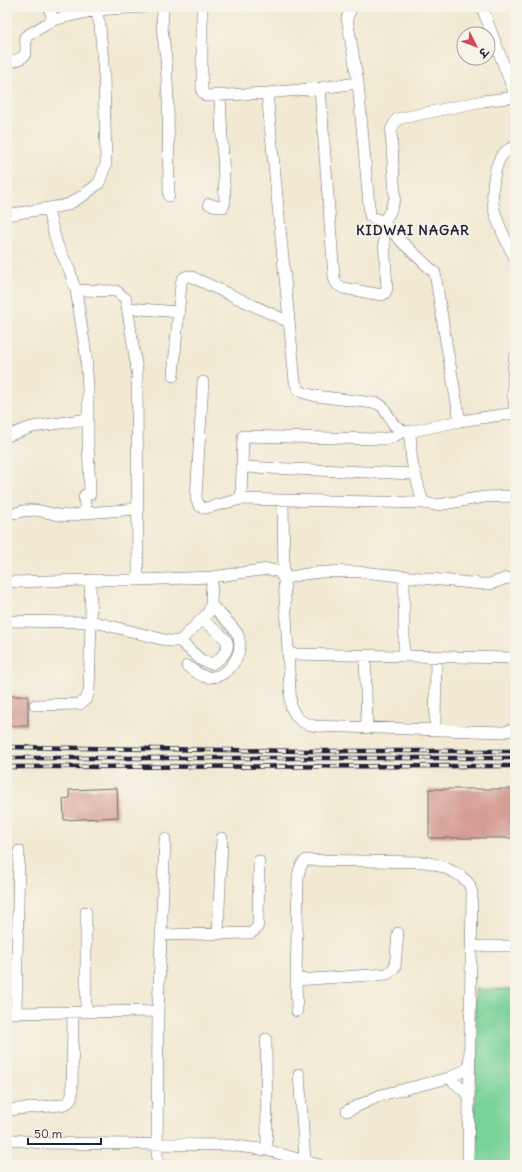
<svg xmlns="http://www.w3.org/2000/svg" width="522" height="1172" viewBox="0 0 522 1172" font-family="Delius,'Playpen Sans Deva',sans-serif">
	<style>
		.green { fill: #79d298; stroke: #4e7a6a }
		.building { fill: #d49c93 }
		.lines { fill: none; stroke-linecap: round; stroke-linejoin: round }
		.minor-casing { stroke: #6a6870; stroke-width: 12 }
		.minor { stroke: #fff; stroke-width: 11 }
		.rail-casing { stroke: #22223b; stroke-width: 4.5 }
		.rail { stroke: #f7f3e8; stroke-width: 3; stroke-dasharray: 9; stroke-linecap: butt }
		.labels { text-anchor: middle; stroke-width: 4; stroke-linejoin: round; paint-order: stroke }
		.district-label { font-size: 14px; font-weight: bold; letter-spacing: 1px; fill: #22223b; stroke: #f7f3e8 }
	</style>
	<rect width="100%" height="100%" fill="#f7f3e8"/>
	<filter id="ink" filterUnits="userSpaceOnUse"><feTurbulence type="fractalNoise" baseFrequency=".025" numOctaves="2"/><feDisplacementMap in="SourceGraphic" scale="8" xChannelSelector="R" yChannelSelector="G"/><feConvolveMatrix kernelMatrix="1 2 1 2 8 2 1 2 1" color-interpolation-filters="sRGB"/></filter>
	<filter id="wash" filterUnits="userSpaceOnUse"><feTurbulence type="fractalNoise" baseFrequency=".012" numOctaves="4" result="noise"/><feDisplacementMap in="SourceGraphic" scale="16" xChannelSelector="R" yChannelSelector="G"/><feGaussianBlur stdDeviation="0.9" result="paint"/><feColorMatrix in="noise" values="0 0 0 0 0 0 0 0 0 0 0 0 0 0 0 0 0 1.4 0 .05"/><feComposite in="paint" operator="in"/></filter>
	<g filter="url(#wash)">
		<rect width="100%" height="100%" fill="#f1e9d2"/>
		<path class="green" d="M 475,989 L 515,989 L 515,1165 L 475,1165 Z"/>
		<g id="blocks">
			<path class="building" d="M 7,696 L 28,696 L 28,726 L 7,726 Z
				M 117,788 L 118,817 L 64,820 L 63,799 L 70,798 L 69,790 Z
				M 429,789 L 515,789 L 515,838 L 429,838 Z"/>
		</g>
	</g>
	<g filter="url(#ink)">
		<use href="#blocks" fill-opacity="0" stroke="#6a6870" stroke-width="1"/>
		<g class="lines">
			<g class="minor-casing">
				<path id="minor" d="M 49,7 L 53,20
					M 163,7 L 162,28 L 166,59 L 168,100 L 169,196
					M 202,7 L 202,91 L 206,96 L 267,93 L 295,382 L 298,389 L 304,393 L 316,396 L 373,403 L 377,403 L 383,407 L 394,425 L 404,431 L 413,431 L 460,421
					M 482,7 L 515,95
					M 7,63 C 26,58 28,56 25,37 L 53,20 L 96,10 L 144,7
					M 320,88 L 334,277 C 335,283 337,285 343,288 L 382,295 L 385,293 L 387,289 L 383,222 L 370,216 L 358,83
					M 267,93 L 320,88 L 358,83 L 347,18 L 352,7
					M 515,97 L 483,101 L 397,119 L 391,130 L 395,198 L 390,212 L 383,222 L 403,243 L 435,273 L 446,342 L 460,421 L 515,413
					M 515,146 C 512,148 507,150 504,153 C 493,164 491,195 494,209 C 498,226 507,243 515,258
					M 209,204 L 220,207 L 223,207 L 225,202 L 220,95
					M 47,208 L 57,244 L 70,271 L 73,283 L 76,290 L 86,355 L 88,390 L 88,443 L 90,492 L 90,494 L 85,495 L 84,498 L 86,513
					M 7,215 L 67,205 L 84,195 L 99,183 L 106,164 L 104,76 L 100,25 L 95,7
					M 128,308 L 179,312
					M 515,357 C 511,374 513,394 515,411
					M 173,376 L 181,284 C 182,277 186,275 192,277 L 289,322
					M 203,382 L 196,498 C 198,504 199,508 206,508 L 241,499
					M 404,431 L 393,437 L 381,439 L 243,436 L 241,499 L 423,503 L 413,466 L 411,453 L 410,431
					M 7,436 L 32,427 L 88,419
					M 242,467 L 415,474
					M 283,500 L 284,579 C 310,571 334,571 361,572 L 481,584 L 490,584 L 507,578 L 515,579
					M 423,503 L 438,505 L 484,497 L 515,496
					M 16,513 L 23,511 L 36,510 L 58,515 L 69,516 L 86,513 L 137,509
					M 138,580 L 212,577 L 268,569 L 279,572 L 284,579 L 291,707 C 297,720 302,723 315,726 L 503,732 L 515,729
					M 7,582 L 90,580
					M 7,621 L 83,622 L 91,621 L 90,580 L 138,580 L 137,371 L 126,299 L 116,291 L 76,290
					M 180,641 L 201,660 L 211,664 C 219,660 233,649 225,639 C 220,633 208,625 202,620
					M 288,654 L 515,658
					M 365,655 L 367,727
					M 404,656 L 404,576
					M 187,666 C 193,670 199,675 206,677 C 227,680 245,655 238,635 C 235,628 218,612 211,605
					M 35,705 L 80,704 L 86,699 L 89,692 L 91,621 L 169,641 L 180,641 L 208,613 L 211,605 L 212,577
					M 435,730 L 436,657
					M 218,933 L 222,838
					M 161,935 L 251,933 L 256,929 L 258,925 L 259,861
					M 471,946 L 515,946
					M 296,980 L 387,974 L 391,971 L 395,967 L 398,933
					M 297,1011 L 296,980 L 298,878 C 299,870 300,865 306,860 L 424,862 C 437,864 460,872 469,884 C 470,886 471,890 472,893 L 468,1165
					M 86,1012 L 86,912
					M 7,1013 L 158,1011
					M 16,1013 L 19,851
					M 266,1039 L 267,1150
					M 299,1074 L 305,1160
					M 449,1078 L 469,1095
					M 7,1110 L 61,1105 C 67,1104 70,1102 72,1095 L 73,1012
					M 347,1111 L 381,1095 L 449,1078 L 469,1068
					M 7,1139 L 40,1143 L 229,1145 L 267,1150 L 319,1165
					M 157,1165 L 158,1011 L 165,839"/>
			</g>
			<use href="#minor" class="minor"/>
			<g class="rail-casing">
				<path id="rail" d="M 7,747 L 308,751 L 515,751
					M 7,758 L 515,758
					M 7,767 L 515,766"/>
			</g>
			<use href="#rail" class="rail"/>
		</g>
	</g>
	<g class="labels">
		<g class="district-label">
			<text x="413" y="235">KIDWAI NAGAR</text>
		</g>
	</g>
	<rect width="522" height="1172" fill="none" stroke="#f7f3e8" stroke-width="24"/>
	<g transform="translate(476 46) rotate(132)"><circle r="19" fill="#f7f3e8" stroke="#a29fa3"/>
	<path d="M0-3L7 15L0 10L-7 15Z" fill="#d1495b"/>
	<text y="-6" font-size="11" font-weight="bold" text-anchor="middle" fill="#22223b">उ</text>
	</g>
	<path d="M28 1138v6h73v-6" fill="none" stroke="#22223b" stroke-width="2"/>
	<text x="34" y="1138" font-size="12" fill="#22223b" stroke="#f7f3e8" stroke-width="3" paint-order="stroke">50 m</text>
</svg>
